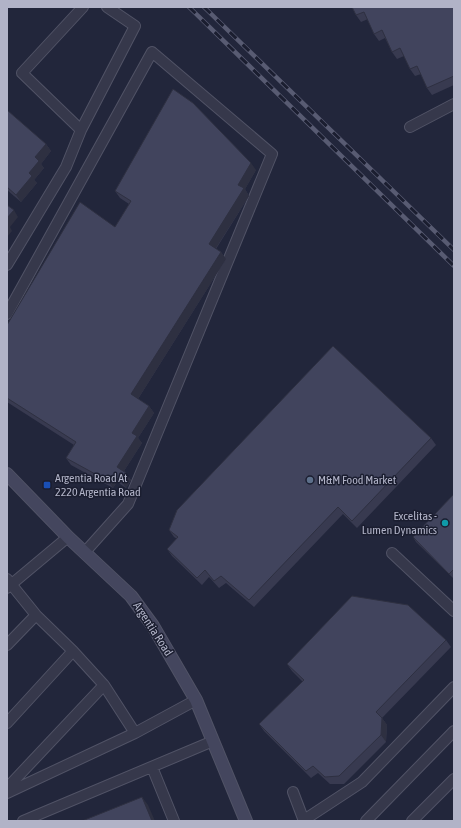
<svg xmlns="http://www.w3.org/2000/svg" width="461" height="828" viewBox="0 0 461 828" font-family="'Asap Condensed',sans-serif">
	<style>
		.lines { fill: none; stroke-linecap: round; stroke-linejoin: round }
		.lane-casing { stroke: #515366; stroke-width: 12 }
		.secondary-casing { stroke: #515366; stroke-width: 14 }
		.lane { stroke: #36384b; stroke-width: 10 }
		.secondary { stroke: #44465e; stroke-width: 12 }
		.rail-casing { stroke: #585b72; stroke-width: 4.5 }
		.rail { stroke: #1b1e30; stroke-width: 3; stroke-dasharray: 9; stroke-linecap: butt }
		.wall { fill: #383a50 }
		.shaded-wall { fill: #2e3041 }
		.building { fill: #41445d; stroke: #2e3041 }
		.service-dot { fill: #5c6f8a; stroke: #1b1e30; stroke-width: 1.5 }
		.transit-dot { fill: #1a4fb4; stroke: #1b1e30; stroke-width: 1.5 }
		.culture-dot { fill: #0f9aa8; stroke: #1b1e30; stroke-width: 1.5 }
		.labels { text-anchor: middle; stroke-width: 3; stroke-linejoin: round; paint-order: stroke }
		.poi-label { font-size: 12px; fill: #b1b3c7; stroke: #1b1e30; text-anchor: start }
		.street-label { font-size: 12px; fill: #b1b3c7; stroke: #1b1e30 }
	</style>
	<rect width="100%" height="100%" fill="#22263b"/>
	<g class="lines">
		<g class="lane-casing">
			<path id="lane" d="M 410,127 L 454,104
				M 81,130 L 22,73 L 83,7
				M 7,265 L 66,167 L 81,130 L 135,26 L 107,7
				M 7,314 L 152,52 L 272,154 L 128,504 L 85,552
				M 392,553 L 454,611
				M 7,579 L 36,615 L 73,651 L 104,685 L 135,733
				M 7,588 L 68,537
				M 7,645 L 36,615
				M 7,723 L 73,651
				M 152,767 L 174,821
				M 7,788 L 104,685
				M 293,792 L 304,821
				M 7,793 L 135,733 L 196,700
				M 304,820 L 362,782 L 454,687
				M 23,821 L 213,741
				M 366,821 L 454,731
				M 412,821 L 454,779"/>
		</g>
		<g class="secondary-casing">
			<path id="secondary" d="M 7,474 L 68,537 L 131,596 L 153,626 L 196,700 L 246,821"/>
		</g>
		<use href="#lane" class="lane"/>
		<use href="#secondary" class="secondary"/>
		<g class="rail-casing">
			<path id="rail" d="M 189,7 L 454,266
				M 204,7 L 454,250"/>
		</g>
		<use href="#rail" class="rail"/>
	</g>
	<path class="wall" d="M 352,7 L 454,7 L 454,85 L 432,95 L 427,88 L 421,74 L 415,76 L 410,69 L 404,56 L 397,59 L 392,52 L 385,38 L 379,41 L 374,34 L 368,19 L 361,22 L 356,15 Z
		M 7,110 L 46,144 L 51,151 L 41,164 L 44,168 L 34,180 L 37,183 L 21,202 L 7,190 Z
		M 256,170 L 245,189 L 249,196 L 216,249 L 221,252 L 226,259 L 138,399 L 149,406 L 154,413 L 138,438 L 142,443 L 124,471 L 131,480 L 126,488 L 117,482 L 113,488 L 71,465 L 66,458 L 74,445 L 7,402 L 7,325 L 115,227 L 129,204 L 120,198 L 115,191 Z
		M 431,438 L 436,445 L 357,528 L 343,514 L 254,607 L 226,583 L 219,588 L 209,577 L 202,585 L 172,556 L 167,549 L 177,539 L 174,537 L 169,530 Z
		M 454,494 L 454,577 L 453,578 L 416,542 L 413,537 Z
		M 446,640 L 451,647 L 382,718 L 387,725 L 386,742 L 344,784 L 330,784 L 318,773 L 311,778 L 264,731 L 259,724 L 303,682 L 292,671 L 287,664 Z"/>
	<path class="shaded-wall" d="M 46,144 L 51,151 L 41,164 L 44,168 L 34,180 L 37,183 L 21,202 L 16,195 L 29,173 L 35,157 Z
		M 251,163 L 256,170 L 245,189 L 249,196 L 214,251 L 209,244 L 238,185 Z
		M 14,210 L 18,217 L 10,227 L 12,231 L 7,237 L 7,218 Z
		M 221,252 L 226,259 L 136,402 L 131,394 Z
		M 149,406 L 154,413 L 138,438 L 142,443 L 122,474 L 117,467 L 132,433 Z
		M 126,473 L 131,480 L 126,488 L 121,481 Z
		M 112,475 L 117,482 L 113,488 L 108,481 Z
		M 382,718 L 387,725 L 386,742 L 381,735 Z
		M 142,797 L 148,805 L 155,821 L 152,821 Z"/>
	<path class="building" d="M 352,7 L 454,7 L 454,76 L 427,88 L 417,66 L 410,69 L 400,48 L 392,52 L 382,30 L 374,34 L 364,12 L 356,15 Z
		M 173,89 L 193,103 L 251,163 L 238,185 L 244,188 L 209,244 L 221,252 L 131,394 L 149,406 L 132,433 L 137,436 L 117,467 L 126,473 L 121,481 L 112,475 L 108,481 L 66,458 L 76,442 L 7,398 L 7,325 L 80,202 L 115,227 L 131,201 L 115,191 Z
		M 7,110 L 46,144 L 35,157 L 39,161 L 29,173 L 32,176 L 16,195 L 7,187 Z
		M 7,205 L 14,210 L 7,218 Z
		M 333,346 L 431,438 L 352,521 L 338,507 L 249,600 L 221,576 L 214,581 L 205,570 L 197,578 L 167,549 L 178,537 L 169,530 L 177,510 Z
		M 454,494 L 454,569 L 449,574 L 413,537 Z
		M 352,596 L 408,605 L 446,640 L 376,712 L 382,718 L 381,735 L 339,776 L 325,777 L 313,766 L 306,771 L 259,724 L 304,680 L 287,664 Z
		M 142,797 L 152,821 L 82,821 Z"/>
	<circle class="service-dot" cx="310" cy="480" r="4"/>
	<rect class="transit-dot" x="43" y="481" width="8" height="8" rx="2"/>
	<circle class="culture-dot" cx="445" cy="523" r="4"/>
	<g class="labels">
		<g class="poi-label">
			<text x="55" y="482">Argentia Road At<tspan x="55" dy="14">2220 Argentia Road</tspan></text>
			<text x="318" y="484">M&amp;M Food Market</text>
			<text x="437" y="520" text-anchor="end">Excelitas -<tspan x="437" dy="14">Lumen Dynamics</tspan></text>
		</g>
		<g class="street-label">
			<text transform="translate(153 629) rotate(57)" y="4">Argentia Road</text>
		</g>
	</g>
	<rect width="461" height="828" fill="none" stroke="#b1b3c7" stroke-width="16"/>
</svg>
